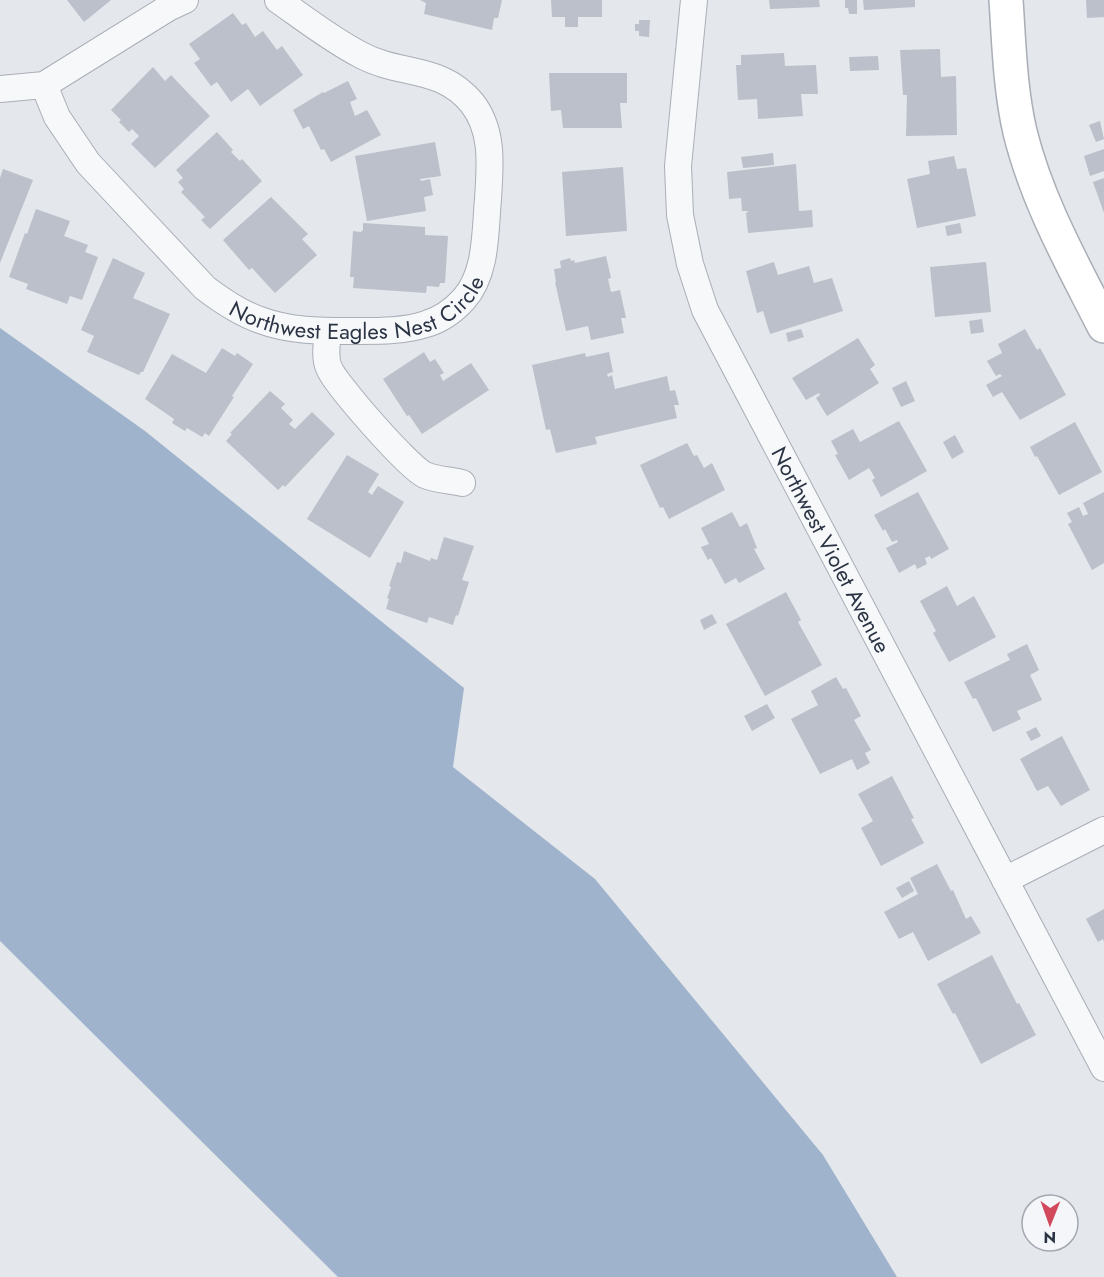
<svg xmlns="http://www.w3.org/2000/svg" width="1104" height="1277" viewBox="0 0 1104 1277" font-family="Jost,sans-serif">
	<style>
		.water { fill: #9fb4cc }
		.building { fill: #bbc0ca }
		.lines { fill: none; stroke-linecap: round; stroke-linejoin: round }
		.street-casing { stroke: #a9aeb7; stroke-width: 28 }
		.secondary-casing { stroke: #a9aeb7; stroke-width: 36 }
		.street { stroke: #f7f8fa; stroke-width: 26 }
		.secondary { stroke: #fff; stroke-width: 33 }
		.labels { text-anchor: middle; stroke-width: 5; stroke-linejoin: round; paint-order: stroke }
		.street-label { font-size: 22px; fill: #2b3445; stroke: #f4f6f9 }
	</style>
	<rect width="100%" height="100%" fill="#e4e7ec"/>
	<path class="water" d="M 0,328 L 145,431 L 464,688 L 453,767 L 595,879 L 823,1155 L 897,1277 L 338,1277 L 0,941 Z"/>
	<path class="building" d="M 67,0 L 111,0 L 84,22 Z
		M 420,0 L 502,0 L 498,18 L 494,18 L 492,30 L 424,14 L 426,3 Z
		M 551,0 L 602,0 L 602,17 L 578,17 L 578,27 L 565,27 L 565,17 L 552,17 Z
		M 769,0 L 819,0 L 820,7 L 770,9 Z
		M 845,0 L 857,0 L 857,14 L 849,14 L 848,8 L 845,8 Z
		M 863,0 L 915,0 L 915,7 L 864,10 Z
		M 1086,0 L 1104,0 L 1104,17 L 1087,18 Z
		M 233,13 L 242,25 L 246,23 L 255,37 L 263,31 L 277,50 L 282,46 L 303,75 L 260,106 L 248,89 L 231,102 L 217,82 L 211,86 L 194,63 L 200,59 L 189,44 Z
		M 639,20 L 650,20 L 649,37 L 639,36 L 639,31 L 635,31 L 635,24 L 639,24 Z
		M 940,49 L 941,77 L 956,76 L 957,135 L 906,136 L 907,95 L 903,95 L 900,50 Z
		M 784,53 L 785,66 L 816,65 L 818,94 L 801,94 L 803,116 L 758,119 L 757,99 L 738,100 L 736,65 L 741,65 L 741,55 Z
		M 878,56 L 879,70 L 850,71 L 849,57 Z
		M 153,67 L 165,81 L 171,75 L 210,116 L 155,168 L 131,144 L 139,136 L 132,129 L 129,132 L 119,122 L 121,120 L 111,110 Z
		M 549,73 L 627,73 L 627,103 L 620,103 L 622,128 L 563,128 L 561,110 L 551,111 Z
		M 348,81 L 357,99 L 350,102 L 355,116 L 367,110 L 381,135 L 331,162 L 324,149 L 321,150 L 309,126 L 303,129 L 293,110 L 323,92 L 324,93 Z
		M 1100,121 L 1104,139 L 1096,142 L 1089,125 Z
		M 217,132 L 233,150 L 231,152 L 240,161 L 242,159 L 262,181 L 210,229 L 201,220 L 205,217 L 181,192 L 184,189 L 178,182 L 183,178 L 176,170 Z
		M 435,142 L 441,176 L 420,179 L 421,181 L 430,179 L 433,195 L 424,197 L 426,211 L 367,221 L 355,156 Z
		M 1104,149 L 1104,171 L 1090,176 L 1084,156 Z
		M 773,153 L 774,165 L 743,168 L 741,157 Z
		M 954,156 L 957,169 L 966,168 L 976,216 L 917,228 L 907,179 L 930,174 L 928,161 Z
		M 796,164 L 799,211 L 812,210 L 813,227 L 748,233 L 746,213 L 749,211 L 742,211 L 741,198 L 729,199 L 727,172 Z
		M 623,167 L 627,231 L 566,236 L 562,172 Z
		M 3,169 L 33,180 L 0,263 L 0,178 Z
		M 1104,178 L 1104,213 L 1093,182 Z
		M 271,197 L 308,234 L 302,239 L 317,255 L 275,293 L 252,268 L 249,270 L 223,240 Z
		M 36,209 L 70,221 L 64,236 L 88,245 L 85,252 L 98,257 L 82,300 L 70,296 L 67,304 L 26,289 L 28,284 L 9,277 L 25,233 L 27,234 Z
		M 363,223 L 425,227 L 425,235 L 448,236 L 445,283 L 440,283 L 439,287 L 427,286 L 426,293 L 353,288 L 354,277 L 350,277 L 353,231 L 361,232 L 363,230 Z
		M 960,223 L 962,233 L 947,236 L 945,226 Z
		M 606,256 L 611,278 L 608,279 L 611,292 L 620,290 L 626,318 L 621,318 L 624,333 L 591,340 L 588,326 L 566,331 L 555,282 L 556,282 L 554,269 L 561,268 L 560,261 L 570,258 L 571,261 L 574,260 L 575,263 Z
		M 113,258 L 145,273 L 133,298 L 170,314 L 143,372 L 141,372 L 139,375 L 87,352 L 94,336 L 81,330 Z
		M 774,262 L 778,275 L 809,266 L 814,283 L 832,278 L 843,311 L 770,334 L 763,311 L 757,313 L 746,271 Z
		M 986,262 L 991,312 L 935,317 L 930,267 Z
		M 982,319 L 984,332 L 971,334 L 969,321 Z
		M 801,329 L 804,337 L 788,342 L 786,333 Z
		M 1025,329 L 1037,350 L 1040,348 L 1066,395 L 1020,420 L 1002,392 L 993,397 L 986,385 L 1002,376 L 1000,374 L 996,376 L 987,361 L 1002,353 L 998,344 Z
		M 858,338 L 875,365 L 870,369 L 879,383 L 827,416 L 816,398 L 820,395 L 819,393 L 806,400 L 792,378 Z
		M 222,348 L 235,356 L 237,353 L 253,364 L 232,396 L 234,397 L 209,436 L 205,433 L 202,437 L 187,428 L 185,431 L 172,423 L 174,419 L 145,399 L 172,354 L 206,373 Z
		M 424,352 L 430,362 L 435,359 L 444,373 L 440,375 L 443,381 L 471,363 L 489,390 L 422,434 L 409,415 L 407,416 L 383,379 Z
		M 609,352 L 613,372 L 607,374 L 608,377 L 612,375 L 615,389 L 667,376 L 670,391 L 675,390 L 679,405 L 674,405 L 677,418 L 595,437 L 597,444 L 556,453 L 550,429 L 546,430 L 532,365 L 585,353 L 586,357 Z
		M 906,381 L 915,401 L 901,407 L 892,388 Z
		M 270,391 L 285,404 L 281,408 L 293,420 L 289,424 L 295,429 L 312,412 L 335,434 L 285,487 L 283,485 L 278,490 L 226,441 L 232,434 L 230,433 Z
		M 899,421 L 927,471 L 881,497 L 872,480 L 875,478 L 869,468 L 849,480 L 835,455 L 838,454 L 831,441 L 853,429 L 860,442 Z
		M 1075,422 L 1102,472 L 1059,495 L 1037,456 L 1035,457 L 1030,447 Z
		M 955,435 L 964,452 L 952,459 L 943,442 Z
		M 687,443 L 694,456 L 697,455 L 704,468 L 712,463 L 725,490 L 669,519 L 663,507 L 660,508 L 640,465 Z
		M 347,455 L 379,474 L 368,492 L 372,495 L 378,486 L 404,502 L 370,558 L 307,519 Z
		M 918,492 L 949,549 L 931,559 L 930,556 L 925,558 L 927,564 L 917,569 L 915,564 L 899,573 L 886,548 L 898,542 L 897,540 L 892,542 L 885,529 L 883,531 L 874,515 Z
		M 1104,492 L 1104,563 L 1092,570 L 1068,524 L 1072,522 L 1067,513 L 1079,507 L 1083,516 L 1088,514 L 1083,503 Z
		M 732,512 L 740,527 L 747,523 L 757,548 L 754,549 L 765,569 L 739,583 L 736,578 L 725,584 L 711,558 L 708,560 L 701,547 L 709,544 L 701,528 Z
		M 444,537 L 474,546 L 462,580 L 469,582 L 458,616 L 456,615 L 453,625 L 429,617 L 427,623 L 386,609 L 389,599 L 387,598 L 391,587 L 389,586 L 397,562 L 401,563 L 404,551 L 430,561 L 431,558 L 437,560 Z
		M 947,586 L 957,606 L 974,596 L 996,637 L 949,662 L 933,633 L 936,631 L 920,601 Z
		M 786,592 L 801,620 L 798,622 L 822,665 L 765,696 L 726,624 Z
		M 712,614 L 717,623 L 704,630 L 700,620 Z
		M 1027,644 L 1039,670 L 1030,675 L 1042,700 L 1017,711 L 1021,719 L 993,732 L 976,698 L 973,699 L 964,682 L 1010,660 L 1007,654 Z
		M 836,677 L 843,689 L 846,688 L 861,716 L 854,720 L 871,750 L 865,753 L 870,763 L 857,770 L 852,759 L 820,774 L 791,719 L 818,705 L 811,691 Z
		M 767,704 L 775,718 L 752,731 L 744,716 Z
		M 1036,727 L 1041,736 L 1031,741 L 1026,732 Z
		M 1062,736 L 1090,790 L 1061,806 L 1048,786 L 1037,791 L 1020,759 Z
		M 892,776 L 914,818 L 911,819 L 924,843 L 881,866 L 861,828 L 873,821 L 858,794 Z
		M 937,864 L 951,891 L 953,890 L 966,919 L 971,916 L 981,933 L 928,961 L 913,932 L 899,939 L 884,912 L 918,894 L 910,878 Z
		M 909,881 L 914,891 L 902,898 L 896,888 Z
		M 1104,909 L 1104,942 L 1103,939 L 1098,942 L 1086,919 Z
		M 992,955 L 1017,1004 L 1019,1003 L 1036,1035 L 981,1064 L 955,1013 L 953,1014 L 937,984 Z"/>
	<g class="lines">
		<g class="street-casing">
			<g id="street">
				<path id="s1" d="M 694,0 L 678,166 L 680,215 L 690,264 L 705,310 L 1104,1068"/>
				<path id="s2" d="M 44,85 L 57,117 L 88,163 L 205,288 C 222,301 240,313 260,320 C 292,332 325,331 359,331 C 381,331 405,331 426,324 C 440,320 454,310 464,299 C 487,273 485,232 488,199 C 490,166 494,131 472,103 C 441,65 400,76 361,55 C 332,40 305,19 278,0"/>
				<path d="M 0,89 L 44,85 L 168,8 L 185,0"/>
				<path d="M 328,331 C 327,342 324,357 329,368 C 336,385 409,468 425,475 C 436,480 450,480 462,483"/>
				<path d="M 1005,880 L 1104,830"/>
			</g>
		</g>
		<g class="secondary-casing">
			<path id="secondary" d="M 1006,0 C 1009,44 1010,89 1020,132 C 1037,201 1072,263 1104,326"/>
		</g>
		<use href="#street" class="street"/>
		<use href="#secondary" class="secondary"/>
	</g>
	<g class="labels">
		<g class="street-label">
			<text dy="8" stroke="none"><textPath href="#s2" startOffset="429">Northwest Eagles Nest Circle</textPath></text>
			<text dy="8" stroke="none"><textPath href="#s1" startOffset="585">Northwest Violet Avenue</textPath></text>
		</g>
	</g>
	<g transform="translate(1050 1223) rotate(181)"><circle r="28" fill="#f4f6f9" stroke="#a4a8b1" stroke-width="1.5"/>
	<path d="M0-4.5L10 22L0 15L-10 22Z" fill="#d1495b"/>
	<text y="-9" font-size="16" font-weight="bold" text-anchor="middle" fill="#2b3445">N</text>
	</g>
</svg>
